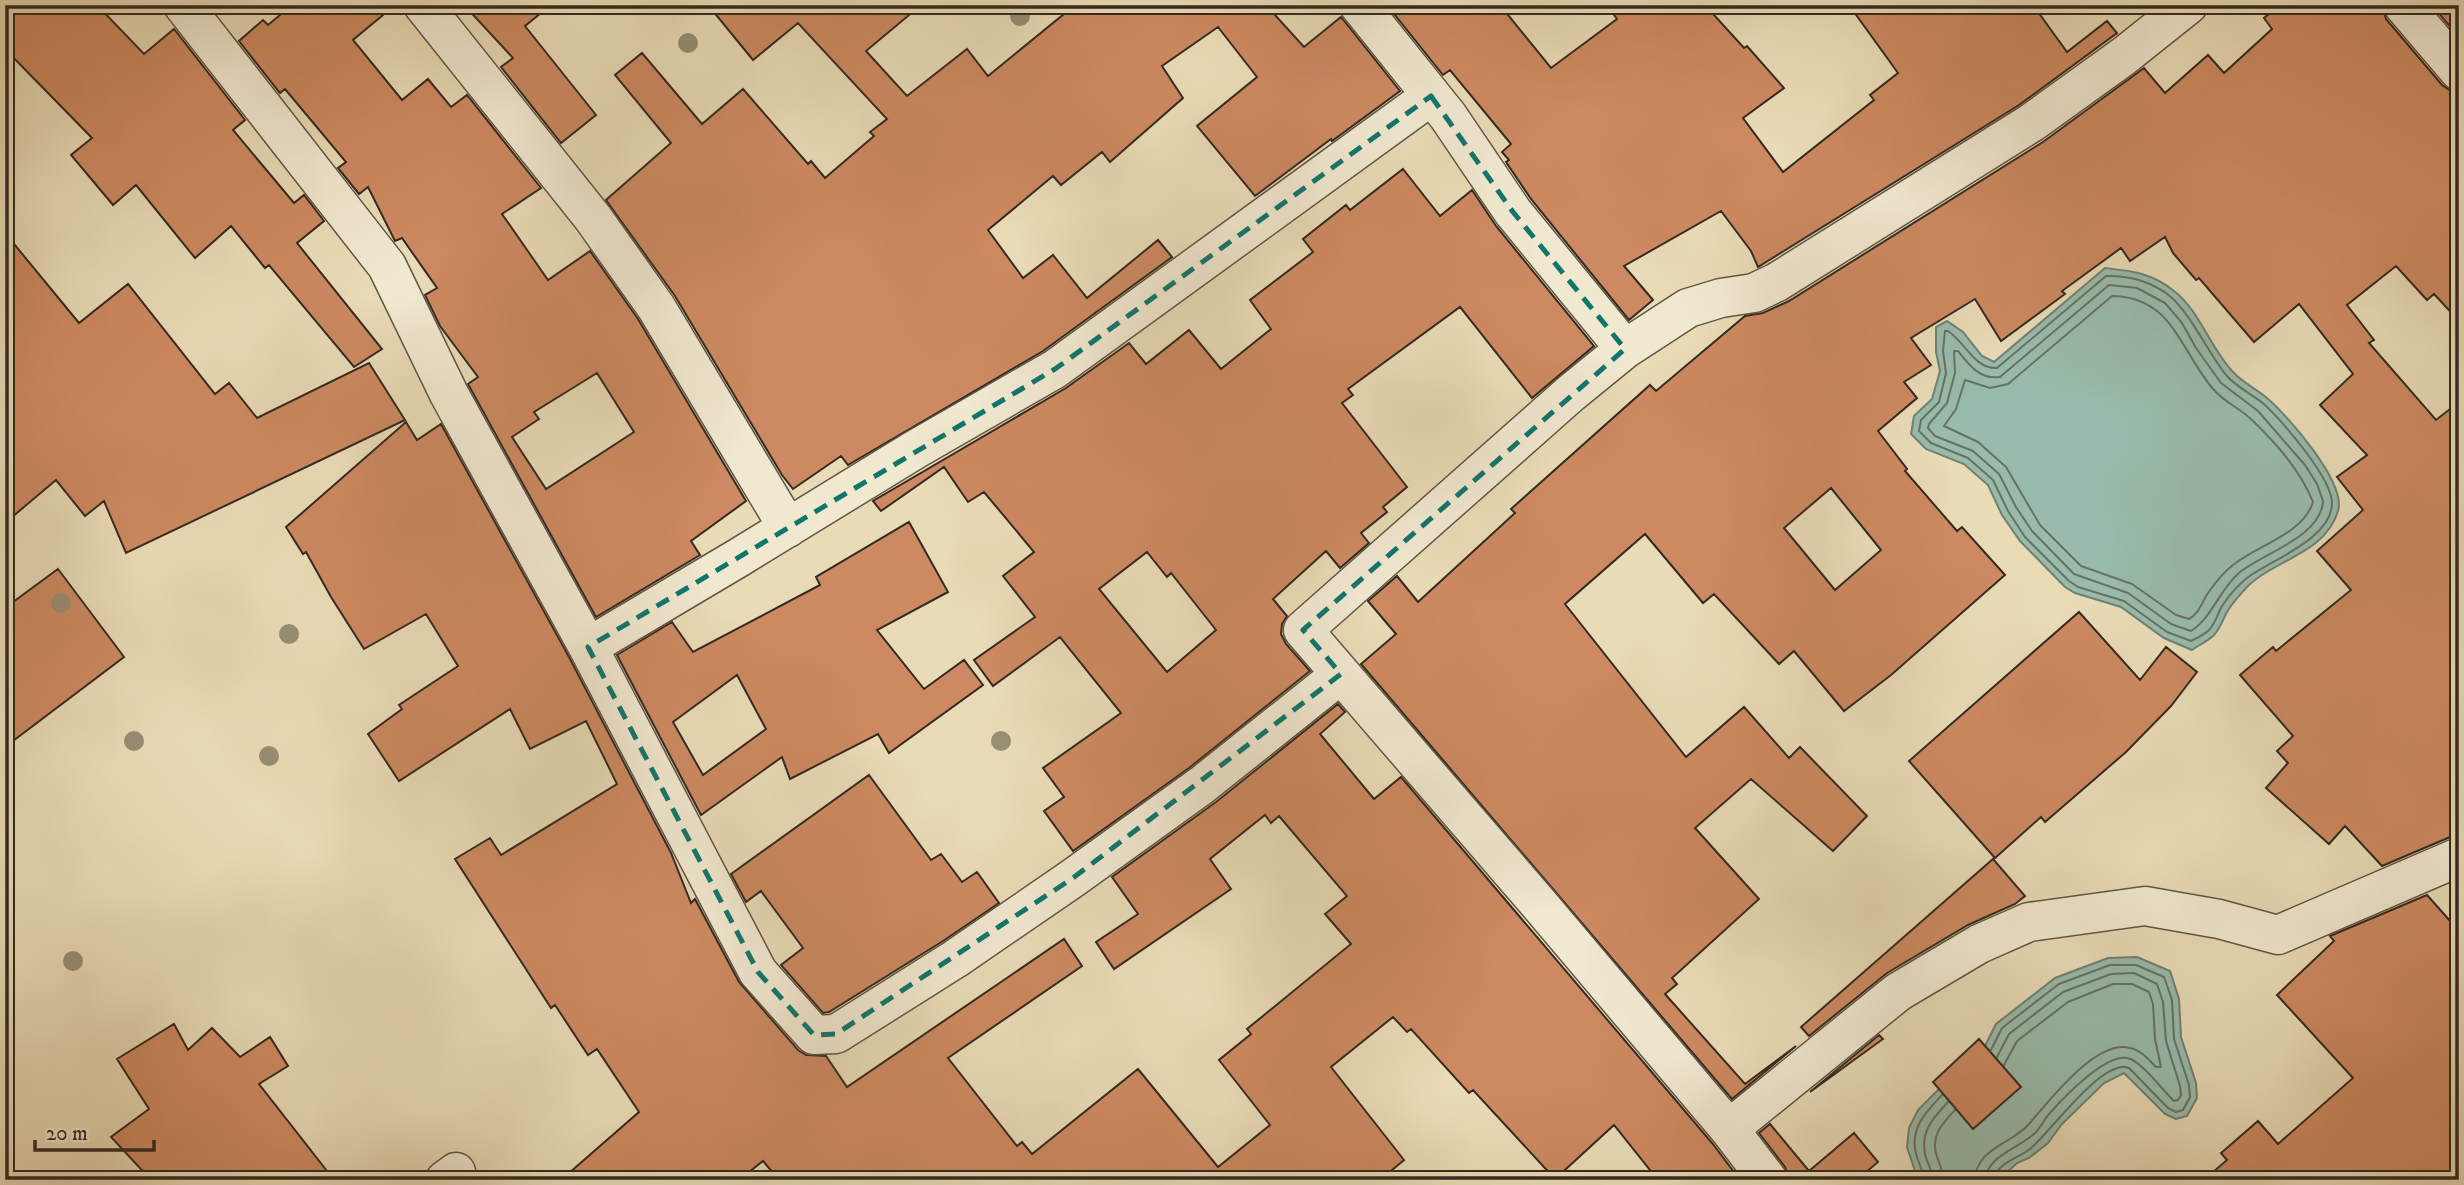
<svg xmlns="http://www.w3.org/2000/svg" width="2464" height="1185" viewBox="0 0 2464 1185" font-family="'IM FELL DW Pica',serif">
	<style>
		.water { fill: #98bbab; stroke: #708174; stroke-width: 2 }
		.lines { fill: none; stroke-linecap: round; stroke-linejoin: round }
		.shore { stroke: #667266; stroke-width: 2 }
		.building { fill: #cd8961; stroke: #332a21; stroke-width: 2; fill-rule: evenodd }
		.minor-casing { stroke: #605646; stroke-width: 41 }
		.minor { stroke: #f1e8d0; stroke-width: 38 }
		.tree { fill: #978e73 }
		.marked { fill: none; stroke: #0f766e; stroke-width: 5; stroke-dasharray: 14 9; stroke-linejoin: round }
	</style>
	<rect width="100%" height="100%" fill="#e9dbb6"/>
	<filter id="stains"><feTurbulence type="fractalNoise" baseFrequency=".00286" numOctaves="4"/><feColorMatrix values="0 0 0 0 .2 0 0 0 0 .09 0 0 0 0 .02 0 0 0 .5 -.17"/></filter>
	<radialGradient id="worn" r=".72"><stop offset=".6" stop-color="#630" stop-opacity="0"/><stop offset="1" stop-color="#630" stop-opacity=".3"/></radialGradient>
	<path class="water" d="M 2105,268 C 2132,271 2152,273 2174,291 C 2200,311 2210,348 2233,372 C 2242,382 2256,389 2267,398 C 2287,415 2347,483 2338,511 C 2325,554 2275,559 2247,587 C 2240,595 2232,603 2227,612 C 2223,619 2220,629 2214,635 C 2208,641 2199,645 2192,650 L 2164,638 L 2121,607 L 2075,593 L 2065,587 L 2020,541 L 2002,515 L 1988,485 L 1964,464 L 1926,449 L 1911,434 L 1914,416 L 1932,399 L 1940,371 L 1936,352 L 1936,327 L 1947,321 L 1963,332 L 1982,356 L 1994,362 Z
		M 2137,957 L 2170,971 L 2179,999 L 2181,1037 L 2196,1083 L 2197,1098 L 2187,1116 L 2176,1119 L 2165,1114 L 2124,1073 L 2104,1083 L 2062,1124 L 2048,1143 L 2029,1158 L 2017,1163 L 1999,1180 L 1918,1180 L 1907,1147 L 1909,1128 L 1918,1110 L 1940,1088 L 1983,1050 L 1996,1024 L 2055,978 L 2108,958 Z"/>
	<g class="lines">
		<path class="shore" d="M 2106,276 C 2129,275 2153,282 2171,297 C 2191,315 2208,352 2226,375 C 2236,387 2252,394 2264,404 C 2282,421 2333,479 2332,504 C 2331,539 2271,560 2247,578 C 2238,585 2228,597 2222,606 C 2218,613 2215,624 2209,630 C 2205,634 2197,638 2191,641 L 2167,632 L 2124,601 L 2078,587 L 2069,581 L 2025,537 L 2008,511 L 1993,480 L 1968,458 L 1931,443 L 1919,431 L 1921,420 L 1939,402 L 1946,373 L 1943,351 L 1945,331 L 1948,331 C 1965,342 1974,369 1997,368 Z
			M 2109,285 L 2137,288 L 2165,303 L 2182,323 L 2196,348 L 2221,383 L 2258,411 L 2305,465 L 2317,484 L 2323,501 C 2321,537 2263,553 2239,573 C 2219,590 2212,618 2191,631 L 2171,624 L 2128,593 L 2074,574 L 2032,531 L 2016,507 L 1999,474 L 1973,451 L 1935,436 L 1928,428 L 1929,424 L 1947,403 L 1955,373 L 1954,351 L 1958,351 C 1969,365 1980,380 2000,377 Z
			M 2112,296 C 2128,296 2144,301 2157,311 C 2178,327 2194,368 2214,390 C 2224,402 2240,408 2252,420 C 2275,442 2301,471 2313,502 C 2303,534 2258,545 2233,565 C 2224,572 2215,583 2208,593 C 2202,602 2199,614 2189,619 L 2176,615 L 2132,584 L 2081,566 L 2040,525 L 2006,467 L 1978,442 L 1944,426 L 1956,409 L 1965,380 L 1990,388 L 2008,384 Z
			M 1991,1050 L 2002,1028 L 2059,984 L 2110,965 L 2136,965 L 2164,977 L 2172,1000 L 2174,1039 L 2189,1085 L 2190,1097 L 2183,1110 L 2176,1112 L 2168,1108 L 2129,1068 C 2102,1058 2050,1133 2030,1149 C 2019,1158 1996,1163 1994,1180
			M 1924,1180 C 1923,1169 1916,1159 1915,1148 C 1912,1125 1928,1110 1942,1095
			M 1933,1180 C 1932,1172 1929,1165 1926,1158 C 1919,1133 1932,1119 1948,1102
			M 1943,1180 C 1943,1171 1940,1165 1937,1157 C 1930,1136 1941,1125 1955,1110
			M 1975,1180 C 1976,1148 2012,1144 2029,1124 C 2049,1101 2096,1039 2130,1048 C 2141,1050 2149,1060 2156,1067 L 2161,1067 L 2155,1039 L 2153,1004 L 2149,992 L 2132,984 L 2113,984 L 2068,1002 L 2017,1041 L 2004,1065
			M 1985,1180 C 1987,1156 2019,1148 2034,1134 C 2041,1128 2044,1119 2050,1113 C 2064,1097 2105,1054 2127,1058 C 2141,1060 2163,1091 2174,1101 L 2178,1100 L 2181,1095 L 2180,1086 L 2166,1041 L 2163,1002 L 2157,984 L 2134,973 L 2111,974 L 2063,992 L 2009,1034 L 1997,1057"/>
	</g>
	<path class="building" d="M 20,5 L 97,5 L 144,54 L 174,29 L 245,120 L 233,130 L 294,203 L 304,195 L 324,221 L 297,243 L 382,349 L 354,367 L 269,265 L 265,268 L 231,226 L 195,258 L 136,185 L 113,205 L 71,155 L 92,138 L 5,49 L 5,20 Z
		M 292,5 L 395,5 L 353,40 L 402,100 L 428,79 L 451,107 L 467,95 L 541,188 L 502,214 L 548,280 L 590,251 L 638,319 L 746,501 L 691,541 L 700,555 L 596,617 L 468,384 L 478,377 L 440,326 L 425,295 L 437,288 L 402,238 L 395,241 L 368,187 L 359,194 L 338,168 L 346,162 L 285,89 L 280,93 L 239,41 L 263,20 L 268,25 ZM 597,373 L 634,432 L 546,489 L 512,437 L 539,419 L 534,412 Z
		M 464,5 L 551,5 L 525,26 L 596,115 L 561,143 L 501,67 L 513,58 Z
		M 708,5 L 921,5 L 866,51 L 907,96 L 967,49 L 988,76 L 1075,5 L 1266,5 L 1304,47 L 1341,17 L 1400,91 L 1332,141 L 1331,139 L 1255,196 L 1197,126 L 1257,77 L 1218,27 L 1162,66 L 1183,98 L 1110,162 L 1102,152 L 1061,185 L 1053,176 L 988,230 L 1023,278 L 1053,255 L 1087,298 L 1158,240 L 1172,257 L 1043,351 L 848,465 L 841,456 L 793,489 L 782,475 L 675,296 L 606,200 L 671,143 L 615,75 L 642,53 L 702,124 L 743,89 L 808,164 L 811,161 L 825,178 L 874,136 L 870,132 L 887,119 L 798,23 L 753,60 Z
		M 1387,5 L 1500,5 L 1551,68 L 1617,19 L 1607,5 L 1705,5 L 1744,48 L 1747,46 L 1784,88 L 1743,118 L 1783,172 L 1874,100 L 1870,95 L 1898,73 L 1849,5 L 2033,5 L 2067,52 L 2107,21 L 2117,33 L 2019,105 L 1758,267 L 1751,251 L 1721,211 L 1624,266 L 1653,300 L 1629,320 L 1531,199 L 1506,162 L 1509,160 L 1502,152 L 1511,144 L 1450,70 L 1443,75 Z
		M 2280,5 L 2382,5 L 2386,19 L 2442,85 L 2451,91 L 2459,92 L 2459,321 L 2434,294 L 2427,300 L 2396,266 L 2347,305 L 2374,340 L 2369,343 L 2436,420 L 2459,402 L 2459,836 L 2450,837 L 2382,866 L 2345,826 L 2329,844 L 2266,788 L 2288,763 L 2277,751 L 2293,736 L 2240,675 L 2273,647 L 2276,651 L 2351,590 L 2317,551 L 2363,510 L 2337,477 L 2367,455 L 2320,405 L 2353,374 L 2299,304 L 2254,342 L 2199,278 L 2196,280 L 2173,253 L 2165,237 L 2130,261 L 2121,248 L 2062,291 L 2065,294 L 2001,341 L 1975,299 L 1911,338 L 1931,365 L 1904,382 L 1917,398 L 1878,431 L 1907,469 L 1905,471 L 1957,531 L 1962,527 L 2005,575 L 1891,675 L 1844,711 L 1794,651 L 1779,664 L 1714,594 L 1703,603 L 1645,534 L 1565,604 L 1686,757 L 1744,707 L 1789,758 L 1800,747 L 1867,816 L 1833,851 L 1751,779 L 1695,828 L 1759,899 L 1672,978 L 1677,984 L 1665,994 L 1745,1084 L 1796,1046 L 1732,1099 L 1361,664 L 1396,634 L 1368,601 L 1397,576 L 1418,602 L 1515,513 L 1511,509 L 1650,385 L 1656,391 L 1745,316 L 1763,313 L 1789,301 L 2043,142 L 2144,68 L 2165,93 L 2208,55 L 2224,73 L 2272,29 L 2264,18 ZM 1831,488 L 1881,550 L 1835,590 L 1784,528 Z
		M 2432,5 L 2459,5 L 2459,22 L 2451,28 Z
		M 1403,169 L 1440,216 L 1472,190 L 1496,226 L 1594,346 L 1532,398 L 1460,307 L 1348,389 L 1353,395 L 1342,403 L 1407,487 L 1383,507 L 1387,512 L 1361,533 L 1369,543 L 1340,568 L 1326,551 L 1273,599 L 1287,616 L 1282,624 L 1281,634 L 1286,644 L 1310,671 L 1189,768 L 1073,851 L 1044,811 L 1064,797 L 1043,768 L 1121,713 L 1060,637 L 993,686 L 974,660 L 1035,617 L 1003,576 L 1034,552 L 984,492 L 968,502 L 944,467 L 881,511 L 873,501 L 1066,388 L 1129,343 L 1146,364 L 1189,330 L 1221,369 L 1271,329 L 1250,300 L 1313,252 L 1303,239 L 1346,205 L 1350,210 ZM 1147,552 L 1167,577 L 1171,573 L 1216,630 L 1167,672 L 1099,589 Z
		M 5,233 L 79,323 L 128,284 L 215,394 L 229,383 L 257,418 L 369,363 L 405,420 L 126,553 L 104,501 L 85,516 L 56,480 L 5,523 Z
		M 406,422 L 417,440 L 441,424 L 569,657 L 671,853 L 691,903 L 695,899 L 739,982 L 798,1050 L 806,1055 L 826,1056 L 847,1087 L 1064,939 L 1082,966 L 948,1058 L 1017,1146 L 1022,1142 L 1032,1154 L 1138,1069 L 1218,1167 L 1270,1125 L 1219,1060 L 1251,1034 L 1247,1029 L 1351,944 L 1325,914 L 1347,896 L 1279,816 L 1271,823 L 1265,815 L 1210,859 L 1231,889 L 1114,969 L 1096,942 L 1138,914 L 1112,877 L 1216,802 L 1338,704 L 1345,712 L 1320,734 L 1374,799 L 1401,777 L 1712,1143 L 1740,1180 L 1658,1180 L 1614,1125 L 1555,1179 L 1473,1090 L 1469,1093 L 1411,1029 L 1407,1032 L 1393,1017 L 1331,1067 L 1404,1160 L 1380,1180 L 779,1180 L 763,1161 L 739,1180 L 561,1180 L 639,1112 L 597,1049 L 588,1055 L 555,1005 L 551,1008 L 455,859 L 490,838 L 501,855 L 617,784 L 586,721 L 530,749 L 510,709 L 399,781 L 368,734 L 402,709 L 399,705 L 458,666 L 426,614 L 364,649 L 331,597 L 306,552 L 303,554 L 286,527 Z
		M 909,522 L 948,592 L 877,630 L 924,689 L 964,660 L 983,685 L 889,753 L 878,734 L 790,779 L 782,757 L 701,815 L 617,655 L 672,622 L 693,652 L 820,585 L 816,577 ZM 737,675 L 766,729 L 703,775 L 673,722 Z
		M 58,569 L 124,657 L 5,747 L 5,608 Z
		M 2079,612 L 2140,680 L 2166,647 L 2197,672 L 2171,706 L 2126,752 L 2045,822 L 2041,817 L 1995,858 L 1909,761 Z
		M 869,775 L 931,860 L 941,854 L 962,882 L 977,872 L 999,903 L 943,941 L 829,1012 L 823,1013 L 781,965 L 803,948 L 761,891 L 746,902 L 731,874 Z
		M 1993,859 L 2025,896 L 2015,904 L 1968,925 L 1887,973 L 1809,1036 L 1801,1027 Z
		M 2427,895 L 2459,931 L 2459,1180 L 2204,1180 L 2227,1160 L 2221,1153 L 2258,1121 L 2278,1144 L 2353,1078 L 2277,995 L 2334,941 L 2330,936 Z
		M 174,1024 L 188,1050 L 212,1028 L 240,1057 L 270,1037 L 288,1066 L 259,1084 L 334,1180 L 151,1180 L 111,1137 L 149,1109 L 117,1059 Z
		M 1879,1035 L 1883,1039 L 1810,1092 Z
		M 1979,1039 L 2021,1087 L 1973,1129 L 1933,1082 Z
		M 1770,1124 L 1809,1171 L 1854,1133 L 1878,1162 L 1857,1180 L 1789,1180 L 1785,1167 L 1759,1133 Z"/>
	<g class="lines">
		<g class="minor-casing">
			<path id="minor" d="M 183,5 L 387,266 L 449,394 L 588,647 L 758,972 L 814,1035 L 836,1034 L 955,959 L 1073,878 L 1202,785 L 1341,674
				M 423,5 L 593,218 L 656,307 L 788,528
				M 1359,5 L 1448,116 L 1513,212 L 1625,349
				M 2403,5 L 2459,71
				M 588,647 L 738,558 L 916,449 L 1055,369 L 1431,96
				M 1729,1129 L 1898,992 L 1979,944 L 2029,922 L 2145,906 L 2219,919 L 2278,935 L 2459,857
				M 445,1180 L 456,1172
				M 1768,1180 L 1729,1129 L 1539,904 L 1303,630 L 1571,393 L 1625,349 L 1688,308 L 1721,298 L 1754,293 L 1777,282 L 2031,123 L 2124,56 L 2188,5"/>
		</g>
		<use href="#minor" class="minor"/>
	</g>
	<g class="tree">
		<circle cx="1020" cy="16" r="10"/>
		<circle cx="688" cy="43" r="10"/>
		<circle cx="61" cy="603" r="10"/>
		<circle cx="289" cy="634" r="10"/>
		<circle cx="134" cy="741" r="10"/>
		<circle cx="1001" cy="741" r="10"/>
		<circle cx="269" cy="756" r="10"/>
		<circle cx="73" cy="961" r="10"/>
	</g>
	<path class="marked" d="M 1431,96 L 1513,212 L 1625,349 L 1303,630 L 1341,674 L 1073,878 L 836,1034 L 814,1035 L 758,972 L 588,647 L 1055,369 Z"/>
	<rect width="2464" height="1185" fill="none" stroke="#e9dbb6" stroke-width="28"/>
	<rect x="7" y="7" width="2450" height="1171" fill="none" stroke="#332a21" stroke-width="3.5"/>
	<rect x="14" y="14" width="2436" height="1157" fill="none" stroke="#332a21" stroke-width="2"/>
	<path d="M35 1140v10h119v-10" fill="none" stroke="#332a21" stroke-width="3.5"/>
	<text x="46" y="1140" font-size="21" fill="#332a21" stroke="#f1e8d0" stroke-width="5" paint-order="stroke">20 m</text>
	<rect width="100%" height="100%" filter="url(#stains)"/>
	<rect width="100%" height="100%" fill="url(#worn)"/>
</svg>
